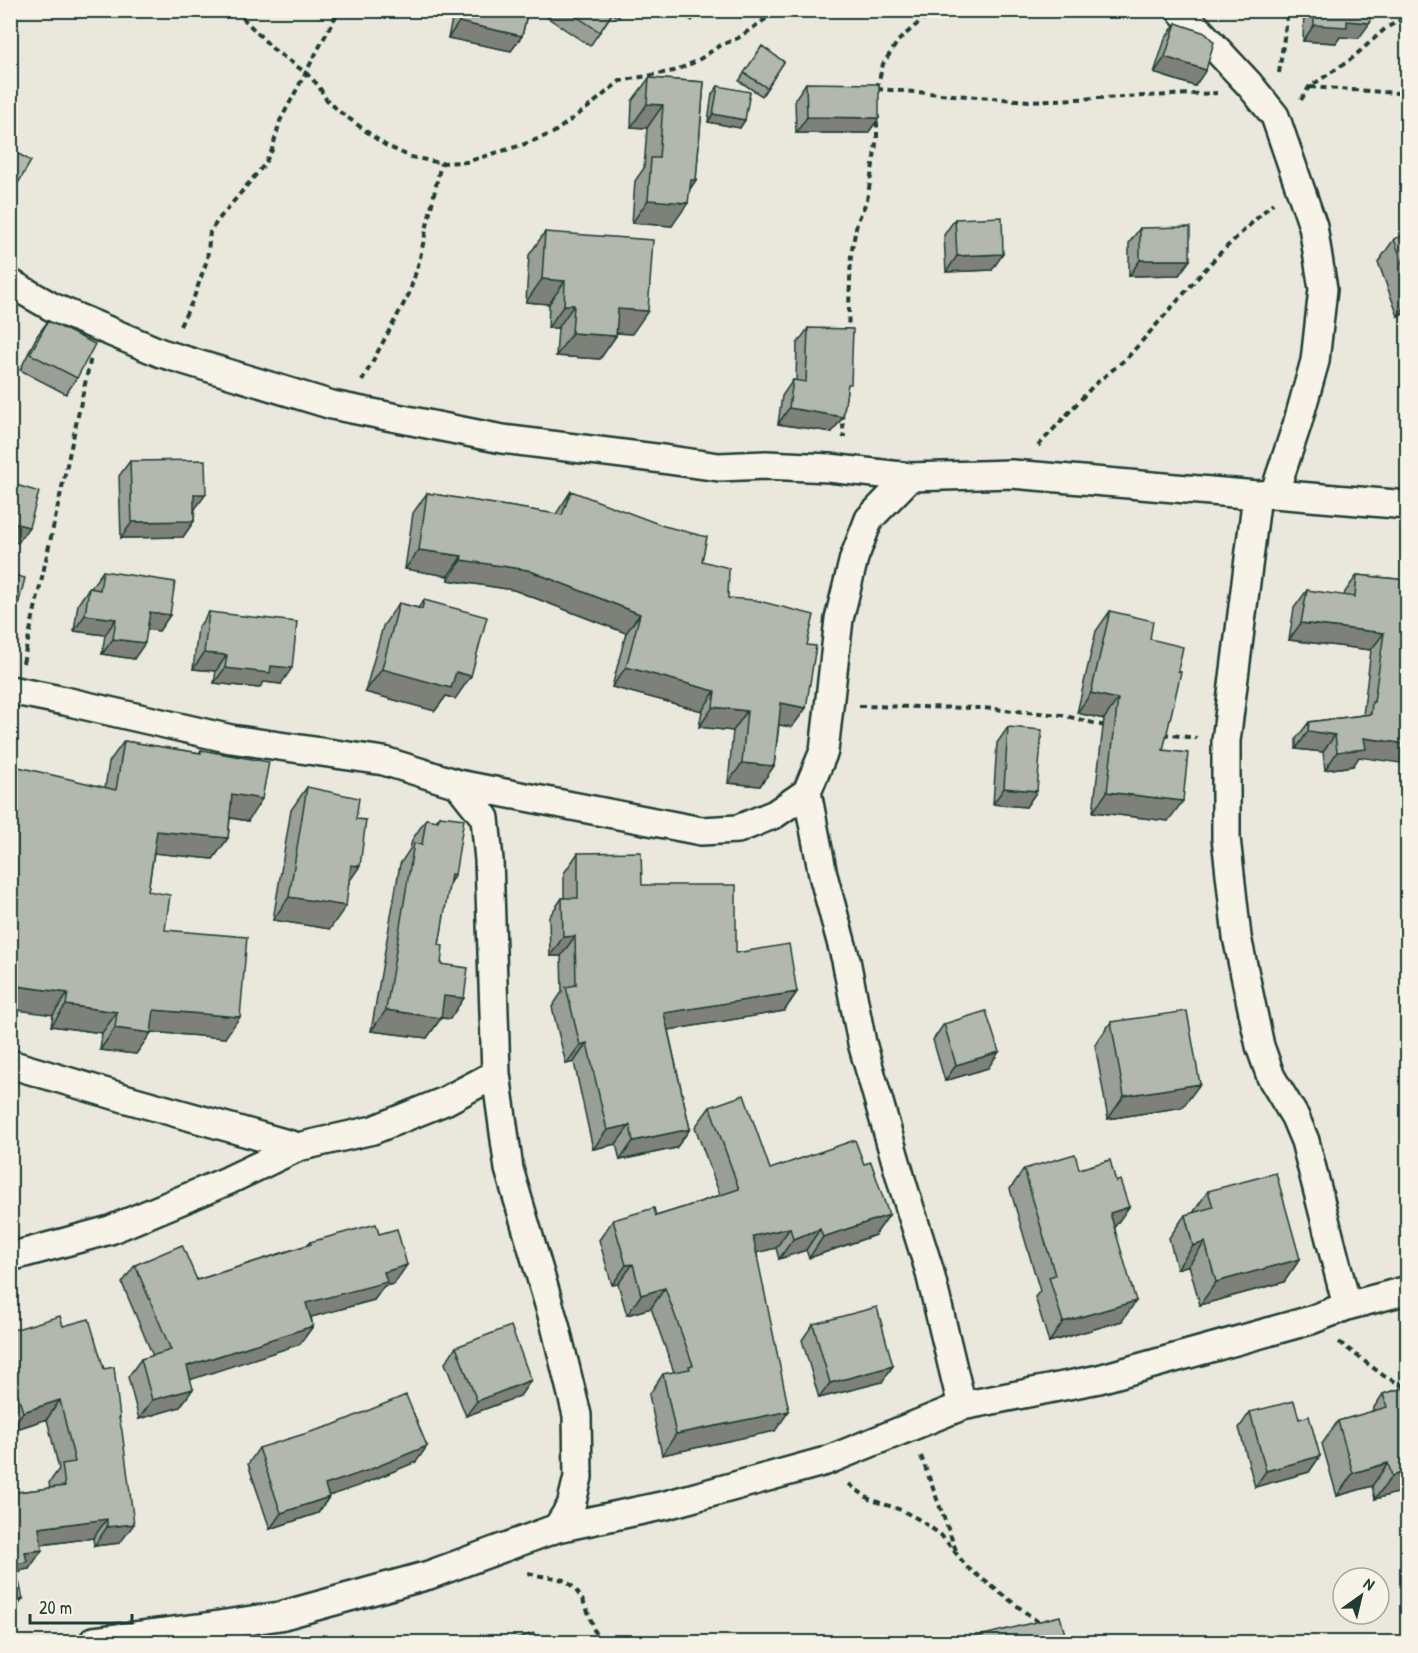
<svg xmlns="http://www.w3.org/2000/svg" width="1418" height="1653" viewBox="0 0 1418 1653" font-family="'Patrick Hand',sans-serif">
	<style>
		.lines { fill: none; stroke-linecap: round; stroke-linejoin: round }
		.street-casing { stroke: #1f3d34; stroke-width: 32 }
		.path { stroke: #1f3d34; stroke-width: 4; stroke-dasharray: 6 4.5; stroke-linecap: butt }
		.street { stroke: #f7f3e8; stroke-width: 27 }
		.wall { fill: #999e96; stroke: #1f3d34; stroke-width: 1.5 }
		.shaded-wall { fill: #7d817a; stroke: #1f3d34; stroke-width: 1.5 }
		.building { fill: #b2b8ae; stroke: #1f3d34; stroke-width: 1.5 }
	</style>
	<rect width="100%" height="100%" fill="#eae8dd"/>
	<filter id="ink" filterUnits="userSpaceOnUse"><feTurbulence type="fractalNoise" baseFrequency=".0167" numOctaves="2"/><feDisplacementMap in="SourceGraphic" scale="12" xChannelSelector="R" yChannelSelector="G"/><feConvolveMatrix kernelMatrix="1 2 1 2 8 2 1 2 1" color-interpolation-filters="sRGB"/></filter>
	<g filter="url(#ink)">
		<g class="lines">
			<g class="street-casing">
				<path id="street" d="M 1180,10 L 1249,84 L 1275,116 L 1313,226 L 1323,289 L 1315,361 L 1297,425 L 1274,494
					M 10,283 L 52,307 L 161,353 L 332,405 L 502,439 L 655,458 L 719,467 L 766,465 L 829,468 L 910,477 L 1012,474 L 1257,495 L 1274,494 L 1408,505
					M 1257,495 L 1226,741 L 1226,838 L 1237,937 L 1260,1046 L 1271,1077 L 1295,1117 L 1305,1141 L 1347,1306
					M 10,690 L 65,701 L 231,739 L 384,761 L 458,784 L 485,818 L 489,860 L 496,1074 L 509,1169 L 555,1325 L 577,1415 L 578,1477 L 571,1506 L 557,1528 L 429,1575 L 280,1616 L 199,1628 L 94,1641 L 93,1642
					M 458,784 L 701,831 L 738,829 L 775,814 L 807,792 L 824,751 L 839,619 L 854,558 L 869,519 L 910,477
					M 807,792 L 823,875 L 846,960 L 862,1043 L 903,1186 L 929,1269 L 962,1406
					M 10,1064 L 124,1098 L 298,1147
					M 10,1257 L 110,1230 L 227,1181 L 298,1147 L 373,1130 L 445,1101 L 496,1074
					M 557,1528 L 666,1505 L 826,1461 L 962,1406 L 1099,1379 L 1311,1320 L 1347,1306 L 1408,1290"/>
			</g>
			<path class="path" d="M 235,10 L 273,49 L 306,73 L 318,85 L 326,99 L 340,112 L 385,145 L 411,157 L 441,163 L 466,162 L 522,145 L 553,133 L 591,105 L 620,81 L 674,71 L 697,61 L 719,46 L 738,38 L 767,18 L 791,10
				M 1279,73 L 1288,10
				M 1310,87 L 1397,93 L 1408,90
				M 877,88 L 883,64 L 898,41 L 933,10
				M 877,89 L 1029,101 L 1217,93
				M 1301,100 L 1309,87 L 1350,60 L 1386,28 L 1408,16
				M 180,326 L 193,300 L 207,260 L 210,232 L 218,220 L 264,165 L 272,150 L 280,121 L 339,10
				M 848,334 L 851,254 L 857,223 L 867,200 L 872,171 L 877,137 L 877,117
				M 362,381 L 409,294 L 419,262 L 441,163
				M 842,413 L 844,438
				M 1038,446 L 1094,385 L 1127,358 L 1217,256 L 1273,203
				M 23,663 L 91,357
				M 859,706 L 981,708 L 1062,715 L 1105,726
				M 1163,734 L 1197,738
				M 1339,1342 L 1384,1376 L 1408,1388
				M 921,1456 L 957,1553
				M 849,1484 L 869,1499 L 901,1510 L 920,1520 L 941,1535 L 968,1568 L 1042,1625
				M 528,1573 C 540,1577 549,1576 560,1579 C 582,1585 593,1623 597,1642"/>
			<use href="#street" class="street"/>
		</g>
		<path class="wall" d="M 454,10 L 528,10 L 522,36 L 511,51 L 448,38 Z
			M 548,10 L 623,10 L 618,18 L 612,14 L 590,46 L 545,16 Z
			M 678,10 L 699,10 L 692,21 Z
			M 1304,10 L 1371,10 L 1359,38 L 1340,37 L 1336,43 L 1303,41 Z
			M 1176,23 L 1195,86 L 1154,73 L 1165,39 Z
			M 762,46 L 784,62 L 762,96 L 739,81 Z
			M 649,78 L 704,82 L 696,180 L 690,189 L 672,226 L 632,223 L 635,181 L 644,168 L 647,128 L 631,127 L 632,101 Z
			M 806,83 L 879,118 L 868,133 L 796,133 L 795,99 Z
			M 718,86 L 745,120 L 740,128 L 708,122 L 712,94 Z
			M 955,219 L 992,270 L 946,272 L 944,235 Z
			M 1140,228 L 1190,260 L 1179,275 L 1129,276 L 1129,243 Z
			M 545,232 L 632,334 L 616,333 L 616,336 L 600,359 L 556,356 L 558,328 L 548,328 L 549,304 L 526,302 L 529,255 Z
			M 1407,234 L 1407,313 L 1398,316 L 1378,262 L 1394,239 Z
			M 48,321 L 77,378 L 66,394 L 20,370 L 37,336 Z
			M 808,328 L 847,389 L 843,417 L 832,432 L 778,424 L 782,396 L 793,380 L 796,381 L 797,344 Z
			M 130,461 L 195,509 L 194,521 L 183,537 L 121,538 L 119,476 Z
			M 571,491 L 702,561 L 728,598 L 807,645 L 806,708 L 792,727 L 779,725 L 774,766 L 760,786 L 728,783 L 733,731 L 699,727 L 702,711 L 612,687 L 626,633 L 514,590 L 448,580 L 448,576 L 405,569 L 413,513 L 427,493 L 556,514 L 558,511 Z
			M 103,571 L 170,615 L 159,631 L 147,629 L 134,659 L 102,654 L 105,635 L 74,631 L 78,604 L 89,588 L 92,589 L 92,586 Z
			M 1357,575 L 1407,580 L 1359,757 L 1353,766 L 1325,770 L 1323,752 L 1296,749 L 1296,739 L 1309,722 L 1363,715 L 1371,650 L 1289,640 L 1294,608 L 1307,590 L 1344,596 L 1345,592 Z
			M 424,600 L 455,699 L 446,696 L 435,711 L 365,692 L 383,626 L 399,603 L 418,608 Z
			M 1110,611 L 1150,639 L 1178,671 L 1163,750 L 1168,821 L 1093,812 L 1104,719 L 1077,713 L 1096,631 Z
			M 209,612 L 281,684 L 264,682 L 259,688 L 214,683 L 216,671 L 193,669 L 198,628 Z
			M 1008,727 L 1037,791 L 1026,807 L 993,804 L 997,743 Z
			M 124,741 L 199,753 L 201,750 L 248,821 L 230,818 L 228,838 L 213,859 L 154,853 L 148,891 L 165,930 L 225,1038 L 151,1032 L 136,1054 L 100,1050 L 102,1033 L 51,1026 L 53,1015 L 105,788 L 109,762 Z
			M 307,787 L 349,883 L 330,929 L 273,920 L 291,810 Z
			M 440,816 L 449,883 L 439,945 L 450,1019 L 441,1018 L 427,1038 L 371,1031 L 400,864 L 410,849 L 412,840 L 426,819 L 436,821 Z
			M 578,853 L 642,885 L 736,953 L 797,992 L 784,1011 L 668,1030 L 690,1129 L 676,1148 L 620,1160 L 616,1144 L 593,1149 L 574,1062 L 566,1064 L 552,1007 L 562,992 L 561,956 L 550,956 L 549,917 L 562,898 L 564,898 L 564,873 Z
			M 1111,1022 L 1183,1107 L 1108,1119 L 1095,1045 Z
			M 944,1024 L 988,1068 L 945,1081 L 933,1040 Z
			M 710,1107 L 770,1169 L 864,1164 L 889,1215 L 875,1235 L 809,1258 L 806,1250 L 779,1259 L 776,1248 L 757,1252 L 775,1431 L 662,1455 L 649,1395 L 663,1374 L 674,1372 L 651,1308 L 627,1315 L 618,1284 L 612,1285 L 599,1240 L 613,1220 L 656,1216 L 685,1207 L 720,1195 L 695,1127 Z
			M 1024,1169 L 1079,1169 L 1115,1227 L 1122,1321 L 1049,1342 L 1035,1297 L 1040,1291 L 1010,1189 Z
			M 1208,1191 L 1300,1259 L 1284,1282 L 1200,1305 L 1189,1265 L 1177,1269 L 1169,1238 L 1185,1215 L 1193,1213 Z
			M 310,1242 L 394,1284 L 384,1286 L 374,1300 L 311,1317 L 313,1326 L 300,1344 L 190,1379 L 180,1407 L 139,1419 L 128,1377 L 141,1359 L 153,1356 L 122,1283 L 135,1265 L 197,1280 L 307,1245 Z
			M 813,1324 L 882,1382 L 819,1398 L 802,1340 Z
			M 63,1326 L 119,1419 L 120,1543 L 94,1546 L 93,1538 L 41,1545 L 29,1569 L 22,1570 L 18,1575 L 10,1617 L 10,1493 L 50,1488 L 49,1483 L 59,1469 L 47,1419 L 10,1431 L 10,1331 Z
			M 456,1347 L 531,1380 L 520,1396 L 466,1416 L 445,1363 Z
			M 1407,1387 L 1407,1490 L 1375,1499 L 1372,1486 L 1337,1496 L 1322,1444 L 1338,1421 L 1371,1412 L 1383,1394 Z
			M 1250,1412 L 1299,1419 L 1320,1456 L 1309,1472 L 1255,1487 L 1239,1428 Z
			M 427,1446 L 416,1462 L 358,1486 L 329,1496 L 329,1497 L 318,1513 L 270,1529 L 248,1464 L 259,1448 Z"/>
		<path class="shaded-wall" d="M 1347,21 L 1370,23 L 1359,38 L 1340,37 L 1336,43 L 1303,41 L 1314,25 Z
			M 459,22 L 522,36 L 511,51 L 448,38 Z
			M 1165,57 L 1206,70 L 1195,86 L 1154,73 Z
			M 647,104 L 663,105 L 647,128 L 631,127 Z
			M 713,114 L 745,120 L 740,128 L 708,122 Z
			M 807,117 L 879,118 L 868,133 L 796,133 Z
			M 691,180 L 696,180 L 680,203 L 688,203 L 672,226 L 632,223 L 648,200 Z
			M 1003,254 L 992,270 L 946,272 L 957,256 Z
			M 1140,260 L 1190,260 L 1179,275 L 1129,276 Z
			M 542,279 L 565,281 L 549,304 L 526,302 Z
			M 1407,303 L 1407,313 L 1398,316 Z
			M 564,305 L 574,305 L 558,328 L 548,328 Z
			M 618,309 L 648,311 L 632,334 L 602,332 Z
			M 572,333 L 616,336 L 600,359 L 556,356 Z
			M 789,408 L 843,417 L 832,432 L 778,424 Z
			M 194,494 L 206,494 L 195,509 L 183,510 Z
			M 194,521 L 183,537 L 121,538 L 132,522 Z
			M 10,522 L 29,527 L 18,543 L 10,541 Z
			M 419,550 L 462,556 L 448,576 L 405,569 Z
			M 461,560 L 528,570 L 640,614 L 626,633 L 514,590 L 448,580 Z
			M 150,612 L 170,615 L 159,631 L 139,628 Z
			M 85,615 L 116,619 L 105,635 L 74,631 Z
			M 1301,623 L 1384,633 L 1371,650 L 1289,640 Z
			M 113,639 L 145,643 L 134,659 L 102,654 Z
			M 204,653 L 227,655 L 216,671 L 193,669 Z
			M 271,666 L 292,668 L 281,684 L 264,682 L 259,688 L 214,683 L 225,668 Z
			M 626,667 L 715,691 L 702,711 L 612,687 Z
			M 382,669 L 456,672 L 471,676 L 455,699 L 446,696 L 435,711 L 365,692 Z
			M 1091,693 L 1118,699 L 1104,719 L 1077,713 Z
			M 781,703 L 806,708 L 792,727 L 767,723 Z
			M 713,707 L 747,711 L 733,731 L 699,727 Z
			M 1308,731 L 1335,735 L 1323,752 L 1296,749 Z
			M 1364,738 L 1407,744 L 1407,764 L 1359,757 L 1353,766 L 1325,770 L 1337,752 Z
			M 742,763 L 774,766 L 760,786 L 728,783 Z
			M 1004,788 L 1037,791 L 1026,807 L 993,804 Z
			M 1107,792 L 1183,801 L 1168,821 L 1093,812 Z
			M 232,794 L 262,799 L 248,821 L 217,815 Z
			M 157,831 L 228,838 L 213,859 L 142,852 Z
			M 351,865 L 360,866 L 344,889 Z
			M 451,874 L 455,875 L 441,895 Z
			M 289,897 L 346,906 L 330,929 L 273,920 Z
			M 575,936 L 561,956 L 550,956 L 563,937 Z
			M 10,985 L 68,993 L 53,1015 L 10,1009 Z
			M 797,992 L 784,1011 L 651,1033 L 664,1013 Z
			M 444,996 L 464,998 L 450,1019 L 430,1016 Z
			M 66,1005 L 117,1012 L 102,1033 L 51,1026 Z
			M 154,1010 L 240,1017 L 225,1038 L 139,1031 Z
			M 386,1010 L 441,1018 L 427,1038 L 371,1031 Z
			M 115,1028 L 151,1033 L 136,1054 L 100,1050 Z
			M 587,1043 L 574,1062 L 566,1064 L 580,1045 Z
			M 999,1052 L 988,1068 L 945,1081 L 956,1065 Z
			M 1200,1084 L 1183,1107 L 1108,1119 L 1124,1096 Z
			M 630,1125 L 616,1144 L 593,1149 L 607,1130 Z
			M 690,1129 L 676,1148 L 620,1160 L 633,1141 Z
			M 1129,1207 L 1114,1228 L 1110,1213 Z
			M 889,1215 L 875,1235 L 809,1258 L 823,1237 Z
			M 790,1228 L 776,1248 L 739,1257 L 753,1236 Z
			M 820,1229 L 806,1250 L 779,1259 L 793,1239 Z
			M 1205,1242 L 1189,1265 L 1177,1269 L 1193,1246 Z
			M 1300,1259 L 1284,1282 L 1200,1305 L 1216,1282 Z
			M 633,1264 L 618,1284 L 612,1285 L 626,1265 Z
			M 407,1265 L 394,1284 L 384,1286 L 374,1300 L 293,1322 L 306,1303 L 384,1272 Z
			M 665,1288 L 651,1308 L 627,1315 L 641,1295 Z
			M 1136,1301 L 1122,1321 L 1049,1342 L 1063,1322 Z
			M 313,1326 L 300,1344 L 174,1385 L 187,1366 Z
			M 893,1366 L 882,1382 L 819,1398 L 830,1383 Z
			M 531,1380 L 520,1396 L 466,1416 L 477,1401 Z
			M 193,1389 L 180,1407 L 139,1419 L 152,1400 Z
			M 18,1395 L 10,1406 L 10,1398 Z
			M 60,1400 L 47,1419 L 10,1431 L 23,1412 Z
			M 789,1411 L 775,1431 L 662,1455 L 676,1434 Z
			M 427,1446 L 416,1462 L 358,1486 L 314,1501 L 325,1485 Z
			M 1320,1456 L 1309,1472 L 1255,1487 L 1266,1471 Z
			M 1388,1463 L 1372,1486 L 1337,1496 L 1353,1473 Z
			M 1407,1471 L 1407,1490 L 1375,1499 L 1392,1476 Z
			M 329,1497 L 318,1513 L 270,1529 L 281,1513 Z
			M 107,1519 L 93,1538 L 25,1547 L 39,1528 Z
			M 134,1524 L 120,1543 L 94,1546 L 107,1527 Z
			M 42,1550 L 29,1569 L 22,1570 L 13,1581 L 10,1570 L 25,1552 Z
			M 23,1599 L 10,1617 L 10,1602 Z"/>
		<path class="building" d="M 462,10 L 528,10 L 522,36 L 459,22 Z
			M 567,10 L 614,10 L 600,32 Z
			M 1314,10 L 1371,10 L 1370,23 L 1347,21 L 1347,27 L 1314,25 Z
			M 1176,23 L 1205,33 L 1214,42 L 1206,70 L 1165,57 Z
			M 762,46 L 784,62 L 767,88 L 744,73 Z
			M 649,78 L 704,82 L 696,180 L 691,180 L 688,203 L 648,200 L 651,158 L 659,158 L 663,105 L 647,104 Z
			M 806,83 L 879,84 L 879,118 L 807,117 Z
			M 718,86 L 750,92 L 745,120 L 713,114 Z
			M 10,149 L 31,161 L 13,192 L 10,191 Z
			M 1002,217 L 1003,254 L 957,256 L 955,219 Z
			M 1190,227 L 1190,260 L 1140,260 L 1140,228 Z
			M 545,232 L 653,240 L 648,311 L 618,309 L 616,336 L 572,333 L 574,305 L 564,305 L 565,281 L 542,279 Z
			M 1407,234 L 1407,275 L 1394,239 Z
			M 48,321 L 95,344 L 77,378 L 30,354 Z
			M 808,328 L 853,329 L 851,384 L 848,384 L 843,417 L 789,408 L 793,380 L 806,382 Z
			M 205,460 L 206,494 L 194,494 L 194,521 L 132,522 L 130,461 Z
			M 10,483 L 39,492 L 29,527 L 10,522 Z
			M 571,491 L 664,526 L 707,537 L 702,561 L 729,568 L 728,598 L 755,600 L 814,615 L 807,645 L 816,646 L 806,708 L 781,703 L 774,766 L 742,763 L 747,711 L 713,707 L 715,691 L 626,667 L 640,614 L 528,570 L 461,560 L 462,556 L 419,550 L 427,493 L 562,515 Z
			M 103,571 L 175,582 L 170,615 L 150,612 L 145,643 L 113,639 L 116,619 L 85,615 L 89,588 L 100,590 Z
			M 10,574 L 25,578 L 10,637 Z
			M 1357,575 L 1407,580 L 1407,744 L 1364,738 L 1366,749 L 1337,752 L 1335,735 L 1308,731 L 1309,722 L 1371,714 L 1372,702 L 1374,702 L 1384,633 L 1301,623 L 1307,590 L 1355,597 Z
			M 424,600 L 487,617 L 471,676 L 456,672 L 451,688 L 382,669 L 399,603 L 422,609 Z
			M 1110,611 L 1153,621 L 1150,639 L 1183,647 L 1178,671 L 1181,672 L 1163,750 L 1188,753 L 1183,801 L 1107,792 L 1118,699 L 1091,693 Z
			M 209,612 L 297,622 L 292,668 L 271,666 L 270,673 L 225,668 L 227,655 L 204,653 Z
			M 1008,727 L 1042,730 L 1037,791 L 1004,788 Z
			M 124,741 L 201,753 L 201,750 L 269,762 L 262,799 L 232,794 L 228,838 L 157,831 L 148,891 L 170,895 L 165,930 L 247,937 L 240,1017 L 154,1010 L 151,1033 L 115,1028 L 117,1012 L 66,1005 L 68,993 L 10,985 L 10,765 L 116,790 Z
			M 307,787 L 359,798 L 356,819 L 366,820 L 360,866 L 351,865 L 346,906 L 289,897 Z
			M 440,816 L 464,819 L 455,875 L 451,874 L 439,945 L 443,946 L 441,964 L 468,968 L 464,998 L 444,996 L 441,1018 L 386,1010 L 414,843 L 422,845 L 426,819 L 438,821 Z
			M 641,852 L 642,885 L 736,885 L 736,953 L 789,944 L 797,992 L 664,1013 L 690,1129 L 633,1141 L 630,1125 L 607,1130 L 587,1043 L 580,1045 L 566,987 L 576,985 L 575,936 L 563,937 L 562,898 L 578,898 L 578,853 Z
			M 986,1011 L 999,1052 L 956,1065 L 944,1024 Z
			M 1187,1011 L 1200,1084 L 1124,1096 L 1111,1022 Z
			M 744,1095 L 770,1169 L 855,1140 L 864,1164 L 871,1162 L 889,1215 L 823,1237 L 820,1229 L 793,1239 L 790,1228 L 753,1236 L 789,1411 L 676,1434 L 663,1374 L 690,1369 L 689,1366 L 693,1365 L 665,1288 L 641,1295 L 633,1264 L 626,1265 L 613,1220 L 654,1208 L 656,1216 L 685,1207 L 739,1189 L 710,1107 Z
			M 1075,1154 L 1079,1169 L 1110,1160 L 1116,1182 L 1120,1180 L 1129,1207 L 1110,1213 L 1136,1301 L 1063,1322 L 1049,1277 L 1055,1275 L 1024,1169 Z
			M 1276,1173 L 1300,1259 L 1216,1282 L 1205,1242 L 1193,1246 L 1185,1215 L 1213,1207 L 1208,1191 Z
			M 376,1224 L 379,1234 L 397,1229 L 407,1265 L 384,1272 L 387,1282 L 306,1303 L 313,1326 L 187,1366 L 193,1389 L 152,1400 L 141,1359 L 171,1350 L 135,1265 L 182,1245 L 197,1280 L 311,1244 L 310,1242 Z
			M 877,1307 L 893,1366 L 830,1383 L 813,1324 Z
			M 60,1316 L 63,1326 L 89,1319 L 104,1369 L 114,1367 L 120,1418 L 119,1418 L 122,1431 L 134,1524 L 107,1527 L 107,1519 L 39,1528 L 42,1550 L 25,1552 L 27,1562 L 15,1564 L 23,1599 L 10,1602 L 10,1493 L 65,1486 L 62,1464 L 75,1462 L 60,1400 L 23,1412 L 18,1395 L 10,1398 L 10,1331 Z
			M 511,1326 L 531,1380 L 477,1401 L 456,1347 Z
			M 1407,1387 L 1407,1471 L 1392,1476 L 1388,1463 L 1353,1473 L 1338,1421 L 1387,1407 L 1383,1394 Z
			M 406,1395 L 427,1446 L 369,1470 L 325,1485 L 329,1497 L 281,1513 L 259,1448 L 333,1425 Z
			M 1294,1401 L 1299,1419 L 1309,1416 L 1320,1456 L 1266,1471 L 1250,1412 Z
			M 1060,1616 L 1067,1642 L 955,1642 Z
			M 534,1633 L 537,1642 L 506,1642 Z"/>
	</g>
	<rect width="1418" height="1653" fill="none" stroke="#f7f3e8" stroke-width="36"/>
	<rect x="18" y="18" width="1382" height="1617" fill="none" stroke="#1f3d34" stroke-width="2" filter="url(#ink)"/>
	<g transform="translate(1361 1596) rotate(34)"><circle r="28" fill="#f7f3e8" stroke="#a1aaa0" stroke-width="1.5"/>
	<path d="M0-4.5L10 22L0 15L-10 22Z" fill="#1f3d34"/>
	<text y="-9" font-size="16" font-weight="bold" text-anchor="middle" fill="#1f3d34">N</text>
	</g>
	<path d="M30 1614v9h102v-9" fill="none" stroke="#1f3d34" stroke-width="3"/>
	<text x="39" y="1614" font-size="18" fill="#1f3d34" stroke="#f7f3e8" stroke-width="4.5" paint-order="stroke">20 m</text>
</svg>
